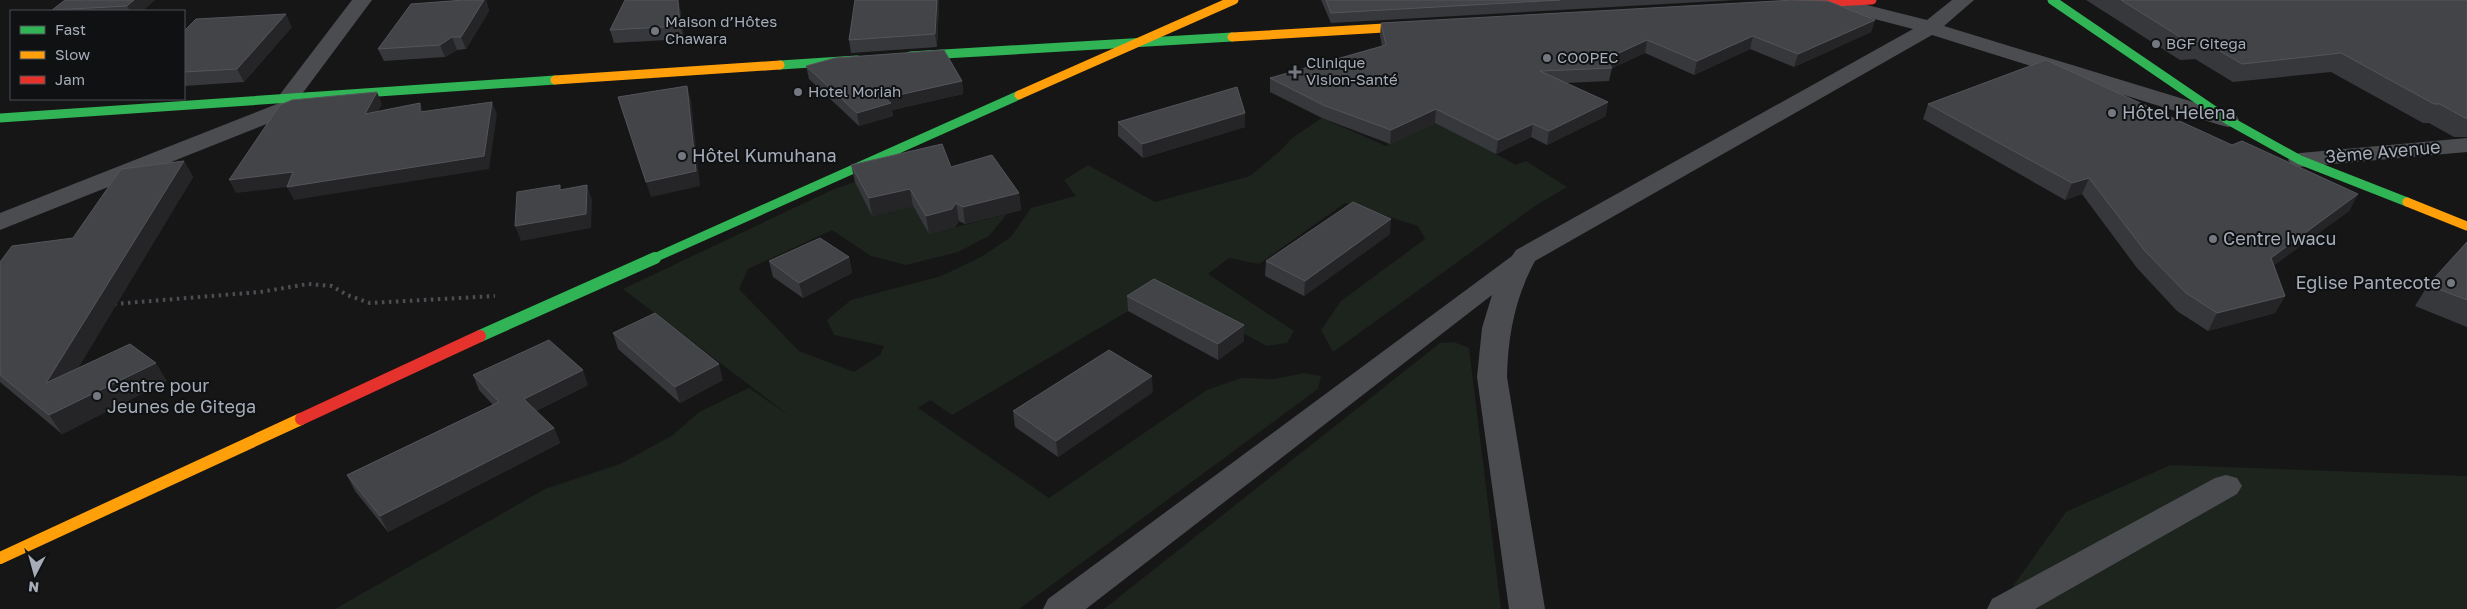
<svg xmlns="http://www.w3.org/2000/svg" width="2467" height="609" viewBox="0 0 2467 609" font-family="'Golos Text',sans-serif">
	<style>
		.green { fill: #1c241d }
		.lines { fill: none; stroke-linecap: round; stroke-linejoin: round }
		.path { stroke: #4c4e51; stroke-width: 4; stroke-dasharray: 2.5 4.5; stroke-linecap: butt }
		.street { fill: #4a4c50; fill-rule: evenodd }
		.fast-far1 { stroke: #30b455; stroke-width: 9 }
		.fast { stroke: #30b455; stroke-width: 12 }
		.slow-far1 { stroke: #ff9f0a; stroke-width: 9 }
		.slow { stroke: #ff9f0a; stroke-width: 12 }
		.jam-far1 { stroke: #e5322d; stroke-width: 9 }
		.jam { stroke: #e5322d; stroke-width: 12 }
		.wall { fill: #37383b }
		.shaded-wall { fill: #252527 }
		.building { fill: #434448; stroke: #53555a }
		.poi-dot { fill: #747880; stroke: #101113; stroke-width: 2 }
		.labels { text-anchor: middle; stroke-width: 4; stroke-linejoin: round; paint-order: stroke }
		.far-poi-label { font-size: 15px; fill: #a6adb9; stroke: #101113; text-anchor: start }
		.poi-label { font-size: 18px; fill: #a6adb9; stroke: #101113; text-anchor: start }
		.street-label { font-size: 18px; fill: #a6adb9; stroke: #101113 }
	</style>
	<rect width="100%" height="100%" fill="#161617"/>
	<path class="green" d="M 1459,108 L 1496,154 L 1516,165 L 1526,161 L 1567,187 L 1535,206 L 1333,352 L 1321,330 L 1341,301 L 1425,239 L 1418,226 L 1345,203 L 1259,264 L 1229,258 L 1208,274 L 1294,331 L 1287,343 L 1267,346 L 1160,289 L 1128,311 L 952,415 L 930,400 L 918,408 L 1049,498 L 1207,390 L 1241,378 L 1275,379 L 1304,373 L 1321,376 L 1318,389 L 1019,609 L 335,609 L 545,489 L 620,464 L 673,435 L 699,412 L 749,388 L 790,416 L 623,289 L 834,189 L 855,182 L 872,216 L 913,206 L 929,234 L 1007,214 L 989,236 L 958,252 L 906,265 L 871,256 L 832,230 L 748,269 L 739,289 L 799,351 L 854,372 L 880,355 L 884,346 L 834,335 L 827,320 L 851,300 L 941,276 L 981,257 L 1011,237 L 1031,208 L 1076,196 L 1064,180 L 1088,165 L 1155,202 L 1250,176 L 1280,151 L 1292,138 L 1322,118 L 1386,146 Z
		M 1454,342 L 1469,348 L 1501,609 L 1104,609 L 1440,343 Z
		M 2170,465 L 2467,476 L 2467,609 L 2017,609 L 2011,589 L 2066,512 Z"/>
	<g class="lines">
		<path class="path" d="M 114,304 L 260,292 L 308,284 L 332,286 L 347,295 L 370,303 L 495,296"/>
		<path class="street" d="M 352,0 L 372,0 L 302,94 L 309,92 L 317,94 L 320,99 L 317,104 L 0,230 L 0,213 L 282,102 L 278,97 Z
			M 1806,0 L 1859,3 L 1927,20 L 1952,0 L 1974,0 L 1944,26 L 2236,115 L 2239,120 L 2236,125 L 2228,127 L 2220,125 L 1932,35 L 1535,261 C 1515,298 1508,335 1507,377 L 1545,609 L 1509,609 L 1477,377 L 1482,328 L 1492,295 L 1086,609 L 1043,609 L 1048,599 L 1512,256 L 1516,250 L 1913,29 L 1859,15 L 1802,9 L 1799,5 Z
			M 2467,138 L 2467,152 L 2300,167 L 2292,165 L 2288,160 L 2292,155 L 2300,153 Z
			M 2226,475 L 2237,478 L 2242,486 L 2237,494 L 2035,609 L 1987,609 L 1992,599 L 2215,478 Z"/>
		<path class="fast-far1" d="M 2052,0 L 2228,120 L 2300,160 L 2407,202
			M 910,56 L 1232,37
			M 780,65 L 857,60
			M 0,118 L 555,80
			M 652,259 L 1019,95"/>
		<path class="fast" d="M 480,336 L 655,258"/>
		<path class="slow-far1" d="M 1232,37 L 1418,26
			M 555,80 L 780,65
			M 1019,95 L 1234,0
			M 2407,202 L 2467,226"/>
		<path class="slow" d="M 0,558 L 301,419"/>
		<path class="jam-far1" d="M 1796,4 L 1872,0"/>
		<path class="jam" d="M 301,419 L 480,336"/>
	</g>
	<path class="wall" d="M 155,0 L 142,11 L 53,11 L 52,10 Z
		M 464,0 L 486,0 L 489,11 L 466,49 L 457,50 L 445,57 L 384,61 L 378,49 Z
		M 855,0 L 939,0 L 939,5 L 937,47 L 851,53 L 849,40 Z
		M 1321,0 L 1736,0 L 1331,23 Z
		M 2086,0 L 2467,0 L 2467,137 L 2454,137 L 2429,123 L 2423,123 L 2331,72 L 2233,82 L 2195,59 L 2180,60 Z
		M 680,8 L 684,39 L 614,43 L 610,30 Z
		M 1875,20 L 1871,32 L 1794,67 L 1750,49 L 1694,75 L 1645,53 L 1612,68 L 1609,81 L 1566,83 L 1606,116 L 1547,145 L 1531,137 L 1496,154 L 1435,123 L 1390,144 L 1322,118 L 1270,92 L 1270,78 L 1382,46 L 1380,36 L 1381,23 Z
		M 292,27 L 244,82 L 184,86 L 184,31 Z
		M 806,66 L 962,81 L 963,94 L 892,110 L 893,116 L 859,126 L 809,79 Z
		M 1928,104 L 2232,145 L 2358,194 L 2349,211 L 2274,265 L 2285,296 L 2275,313 L 2208,331 L 2177,311 L 2137,268 L 2082,194 L 2065,200 L 1923,119 Z
		M 1118,122 L 1245,127 L 1143,158 L 1118,136 Z
		M 184,161 L 193,177 L 78,368 L 167,381 L 62,434 L 0,382 L 0,262 L 73,238 Z
		M 851,165 L 951,167 L 1019,193 L 1021,210 L 965,224 L 959,221 L 955,227 L 929,234 L 913,206 L 872,216 L 855,182 Z
		M 1390,234 L 1304,296 L 1265,276 L 1266,261 Z
		M 2467,242 L 2467,327 L 2415,306 L 2428,285 Z
		M 849,257 L 852,273 L 803,298 L 773,277 L 769,261 Z
		M 1127,296 L 1244,325 L 1244,341 L 1218,360 L 1128,311 Z
		M 613,333 L 723,380 L 680,403 L 618,349 Z
		M 473,375 L 588,385 L 536,411 L 554,428 L 560,443 L 388,532 L 355,491 L 347,475 L 493,405 L 479,390 Z
		M 1153,392 L 1058,457 L 1015,427 L 1013,411 Z"/>
	<path class="shaded-wall" d="M 134,0 L 155,0 L 142,11 L 130,11 L 127,6 Z
		M 484,0 L 486,0 L 489,11 L 466,49 L 461,37 Z
		M 678,0 L 680,8 L 684,39 L 680,26 Z
		M 937,0 L 939,0 L 939,5 L 937,47 L 935,34 Z
		M 286,14 L 292,27 L 244,82 L 237,69 Z
		M 1875,20 L 1871,32 L 1794,67 L 1798,54 Z
		M 1753,36 L 1750,49 L 1694,75 L 1697,61 Z
		M 452,37 L 457,50 L 445,57 L 440,45 Z
		M 1647,40 L 1645,53 L 1612,68 L 1606,59 Z
		M 962,81 L 963,94 L 892,110 L 893,116 L 859,126 L 857,113 L 885,98 Z
		M 687,86 L 691,100 L 700,186 L 651,197 L 646,182 Z
		M 377,92 L 382,104 L 370,126 L 365,114 Z
		M 492,102 L 497,114 L 489,169 L 294,200 L 287,187 L 236,193 L 229,180 Z
		M 1608,102 L 1606,116 L 1547,145 L 1549,131 Z
		M 420,103 L 425,116 L 420,112 Z
		M 1436,109 L 1435,123 L 1390,144 L 1391,130 Z
		M 1245,113 L 1245,127 L 1143,158 L 1142,144 Z
		M 1533,124 L 1531,137 L 1496,154 L 1498,140 Z
		M 184,161 L 193,177 L 58,401 L 46,383 Z
		M 2089,178 L 2082,194 L 2065,200 L 2072,183 Z
		M 587,185 L 592,200 L 591,228 L 521,241 L 515,226 Z
		M 910,189 L 913,206 L 872,216 L 869,198 Z
		M 1019,193 L 1021,210 L 965,224 L 963,207 Z
		M 2358,194 L 2349,211 L 2262,274 L 2271,258 Z
		M 956,203 L 959,221 L 955,227 L 929,234 L 926,216 Z
		M 1391,219 L 1390,234 L 1304,296 L 1305,281 Z
		M 849,257 L 852,273 L 803,298 L 799,283 Z
		M 2285,296 L 2275,313 L 2208,331 L 2217,313 Z
		M 1244,325 L 1244,341 L 1218,360 L 1218,344 Z
		M 156,363 L 167,381 L 62,434 L 49,415 Z
		M 719,364 L 723,380 L 680,403 L 675,387 Z
		M 583,370 L 588,385 L 530,414 L 524,399 Z
		M 1152,376 L 1153,392 L 1058,457 L 1056,441 Z
		M 554,428 L 560,443 L 388,532 L 380,516 Z"/>
	<path class="building" d="M 65,0 L 134,0 L 127,6 L 52,10 Z
		M 464,0 L 484,0 L 461,37 L 452,37 L 440,45 L 378,49 L 411,4 Z
		M 625,0 L 678,0 L 680,26 L 610,30 Z
		M 855,0 L 937,0 L 935,34 L 849,40 Z
		M 1326,0 L 1560,0 L 1331,13 Z
		M 1794,0 L 1828,1 L 1875,20 L 1798,54 L 1753,36 L 1697,61 L 1647,40 L 1606,59 L 1612,68 L 1540,71 L 1608,102 L 1549,131 L 1533,124 L 1498,140 L 1436,109 L 1391,130 L 1323,105 L 1270,78 L 1386,45 L 1381,23 Z
		M 2121,0 L 2467,0 L 2467,118 L 2465,118 L 2440,104 L 2434,104 L 2341,53 L 2242,64 L 2203,41 L 2188,42 Z
		M 286,14 L 237,69 L 184,72 L 184,31 L 196,19 Z
		M 944,50 L 962,81 L 885,98 L 891,103 L 857,113 L 806,66 L 835,58 Z
		M 2046,60 L 2232,145 L 2242,141 L 2358,194 L 2271,258 L 2285,296 L 2217,313 L 2186,293 L 2145,251 L 2089,178 L 2072,183 L 1928,104 Z
		M 687,86 L 696,171 L 646,182 L 618,97 Z
		M 1237,87 L 1245,113 L 1142,144 L 1118,122 Z
		M 377,92 L 365,114 L 420,103 L 420,112 L 492,102 L 484,156 L 287,187 L 293,172 L 229,180 L 280,105 L 292,100 Z
		M 942,144 L 951,167 L 992,155 L 1019,193 L 963,207 L 956,203 L 952,209 L 926,216 L 910,189 L 869,198 L 851,165 Z
		M 184,161 L 46,383 L 130,344 L 156,363 L 49,415 L 0,375 L 0,262 L 12,246 L 73,238 L 121,169 Z
		M 560,185 L 560,190 L 587,185 L 586,214 L 515,226 L 517,192 Z
		M 1353,202 L 1391,219 L 1305,281 L 1266,261 Z
		M 820,238 L 849,257 L 799,283 L 769,261 Z
		M 2467,242 L 2467,300 L 2428,285 Z
		M 1154,279 L 1244,325 L 1218,344 L 1127,296 Z
		M 655,313 L 719,364 L 675,387 L 613,333 Z
		M 549,340 L 583,370 L 524,399 L 554,428 L 380,516 L 347,475 L 499,402 L 473,375 Z
		M 1109,350 L 1152,376 L 1056,441 L 1013,411 Z"/>
	<g class="poi-dot">
		<circle cx="655" cy="31" r="5"/>
		<circle cx="2156" cy="44" r="5"/>
		<circle cx="1547" cy="58" r="5"/>
		<path d="M1292.5 64.5h5v5h5v5h-5v5h-5v-5h-5v-5h5z"/>
		<circle cx="798" cy="92" r="5"/>
		<circle cx="2112" cy="113" r="5"/>
		<circle cx="682" cy="156" r="5"/>
		<circle cx="2213" cy="239" r="5"/>
		<circle cx="2451" cy="283" r="5"/>
		<circle cx="97" cy="396" r="5"/>
	</g>
	<g class="labels">
		<g class="far-poi-label">
			<text x="665" y="27">Maison d’Hôtes<tspan x="665" dy="17">Chawara</tspan></text>
			<text x="2166" y="49">BGF Gitega</text>
			<text x="1557" y="63">COOPEC</text>
			<text x="1306" y="68">Clinique<tspan x="1306" dy="17">Vision-Santé</tspan></text>
			<text x="808" y="97">Hotel Moriah</text>
		</g>
		<g class="poi-label">
			<text x="2122" y="119">Hôtel Helena</text>
			<text x="692" y="162">Hôtel Kumuhana</text>
			<text x="2223" y="245">Centre Iwacu</text>
			<text x="2441" y="289" text-anchor="end">Eglise Pantecote</text>
			<text x="107" y="392">Centre pour<tspan x="107" dy="21">Jeunes de Gitega</tspan></text>
		</g>
		<g class="street-label">
			<text transform="translate(2383 152) rotate(-5)" y="6">3ème Avenue</text>
		</g>
	</g>
	<rect x="10" y="10" width="175" height="90" fill="#101113" stroke="#4c4f55"/>
	<rect x="20" y="26" width="25" height="8" fill="#30b455" stroke="#4c4f55"/>
	<text x="55" y="35" font-size="15" fill="#a6adb9">Fast</text>
	<rect x="20" y="51" width="25" height="8" fill="#ff9f0a" stroke="#4c4f55"/>
	<text x="55" y="60" font-size="15" fill="#a6adb9">Slow</text>
	<rect x="20" y="76" width="25" height="8" fill="#e5322d" stroke="#4c4f55"/>
	<text x="55" y="85" font-size="15" fill="#a6adb9">Jam</text>
	<g transform="translate(35 574) rotate(186)" stroke="#101113" stroke-width="4" paint-order="stroke">
	<path d="M0-4L9 19L0 12L-9 19Z" fill="#a6adb9"/>
	<text y="-8" font-size="14" font-weight="bold" text-anchor="middle" fill="#a6adb9">N</text>
	</g>
</svg>
